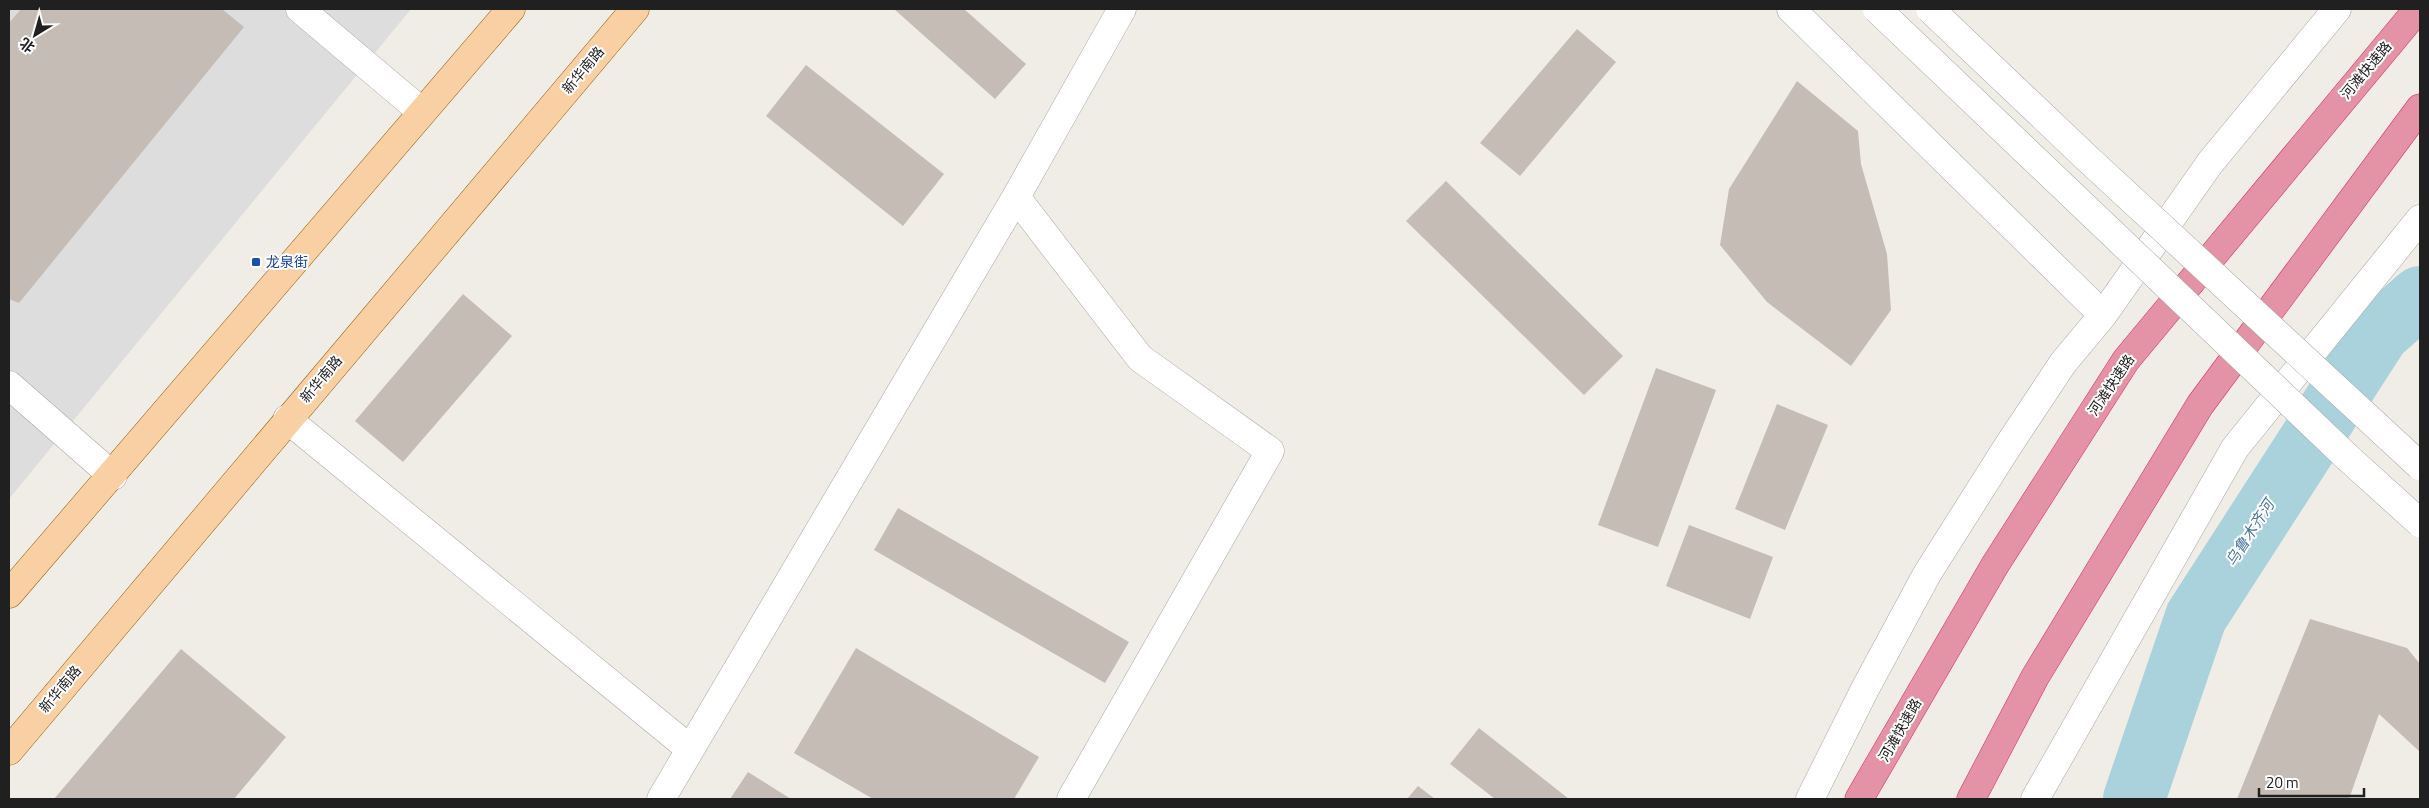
<svg xmlns="http://www.w3.org/2000/svg" width="2429" height="808" viewBox="0 0 2429 808" font-family="'Titillium Web','Noto Sans SC',sans-serif">
	<style>
		.residential { fill: #dedddd }
		.lines { fill: none; stroke-linecap: round; stroke-linejoin: round }
		.river { stroke: #a9d2dc; stroke-width: 62 }
		.building { fill: #c5bcb6 }
		.minor-casing { stroke: #a7a7a7; stroke-width: 29 }
		.major-casing { stroke: #956007; stroke-width: 29 }
		.highway-casing { stroke: #d42e6d; stroke-width: 29 }
		.minor { stroke: #fff; stroke-width: 28 }
		.major { stroke: #f8d0a4; stroke-width: 28 }
		.highway { stroke: #e492a5; stroke-width: 28 }
		.minor-bridge-casing { stroke: #a7a7a7; stroke-width: 29; stroke-linecap: butt }
		.minor-bridge { stroke: #fff; stroke-width: 28 }
		.transit-dot { fill: #1a4fb4; stroke: #fff; stroke-width: 2 }
		.labels { text-anchor: middle; stroke-width: 4; stroke-linejoin: round; paint-order: stroke }
		.street-label { font-size: 14px; fill: #202020; stroke: #fff }
		.transit-label { font-size: 14px; fill: #164399; stroke: #fff; text-anchor: start }
		.water-label { font-size: 15px; font-style: italic; fill: #4a779c; stroke: #fff }
	</style>
	<rect width="100%" height="100%" fill="#f0ede7"/>
	<path class="residential" d="M 9,9 L 411,9 L 9,499 Z"/>
	<g class="lines">
		<path class="river" d="M 2134,799 L 2196,617 L 2379,333 L 2420,297"/>
	</g>
	<path class="building" d="M 21,9 L 222,9 L 244,27 L 19,303 L 9,299 L 9,23 Z
		M 894,9 L 964,9 L 1026,64 L 995,99 Z
		M 1577,29 L 1616,62 L 1520,176 L 1480,143 Z
		M 806,65 L 944,174 L 903,226 L 766,116 Z
		M 1797,81 L 1858,131 L 1861,164 L 1887,254 L 1891,310 L 1851,366 L 1767,302 L 1720,245 L 1729,189 Z
		M 1446,181 L 1623,356 L 1584,395 L 1406,221 Z
		M 463,294 L 512,336 L 403,462 L 355,421 Z
		M 1656,368 L 1716,390 L 1658,547 L 1598,525 Z
		M 1777,404 L 1828,425 L 1785,530 L 1735,509 Z
		M 898,508 L 1129,642 L 1105,683 L 874,550 Z
		M 1689,525 L 1773,557 L 1750,619 L 1666,586 Z
		M 2310,619 L 2407,648 L 2420,664 L 2420,752 L 2379,714 L 2349,799 L 2237,799 Z
		M 856,648 L 1039,757 L 1014,799 L 873,799 L 794,753 Z
		M 181,649 L 286,737 L 234,799 L 54,799 Z
		M 1479,728 L 1569,799 L 1495,799 L 1450,764 Z
		M 748,772 L 791,799 L 730,799 Z
		M 1418,786 L 1435,799 L 1407,799 Z"/>
	<g class="lines">
		<g class="minor-casing">
			<path id="minor" d="M 300,9 L 422,112
				M 1791,9 L 2103,315
				M 1016,197 L 1140,358 L 1270,451 L 1071,799
				M 9,385 L 113,476
				M 287,419 L 690,749
				M 661,799 L 1016,197 L 1122,9
				M 1810,799 L 1866,687 L 1927,574 L 2006,449 L 2063,363 L 2103,315 L 2210,163 L 2337,9
				M 2035,799 L 2235,448 L 2420,219"/>
		</g>
		<g class="major-casing">
			<path id="major" d="M 9,594 L 511,9
				M 9,751 L 635,9"/>
		</g>
		<g class="highway-casing">
			<path id="highway" d="M 1859,799 L 1995,565 L 2126,360 L 2418,9
				M 1971,799 L 2035,677 L 2200,405 L 2420,108"/>
		</g>
		<use href="#minor" class="minor"/>
		<use href="#major" class="major"/>
		<use href="#highway" class="highway"/>
		<g class="minor-bridge-casing">
			<path id="minor-bridge" d="M 1877,9 L 2347,457 L 2420,523
				M 1930,9 L 2089,160 L 2420,466"/>
		</g>
		<use href="#minor-bridge" class="minor-bridge"/>
	</g>
	<rect class="transit-dot" x="251" y="257" width="10" height="10" rx="2.5"/>
	<g class="labels">
		<g class="street-label">
			<text transform="translate(583 70) rotate(-50)" y="5">新华南路</text>
			<text transform="translate(2366 70) rotate(-50)" y="5">河滩快速路</text>
			<text transform="translate(321 379) rotate(-50)" y="5">新华南路</text>
			<text transform="translate(2111 385) rotate(-56)" y="5">河滩快速路</text>
			<text transform="translate(60 689) rotate(-50)" y="5">新华南路</text>
			<text transform="translate(1900 730) rotate(-60)" y="5">河滩快速路</text>
		</g>
		<g class="transit-label">
			<text x="266" y="267">龙泉街</text>
		</g>
		<g class="water-label">
			<text transform="translate(2250 533) rotate(-57)" y="5">乌鲁木齐河</text>
		</g>
	</g>
	<rect width="2429" height="808" fill="none" stroke="#202020" stroke-width="20"/>
	<g transform="translate(35 35) rotate(217)" stroke="#ffffff" stroke-width="4" paint-order="stroke">
	<path d="M0-4L9 19L0 12L-9 19Z" fill="#202020"/>
	<text y="-8" font-size="14" font-weight="bold" text-anchor="middle" fill="#202020">北</text>
	</g>
	<path d="M2259 788v8h105v-8" fill="none" stroke="#202020" stroke-width="2.5"/>
	<text x="2266" y="788" font-size="15" fill="#202020" stroke="#ffffff" stroke-width="4" paint-order="stroke">20 m</text>
</svg>
